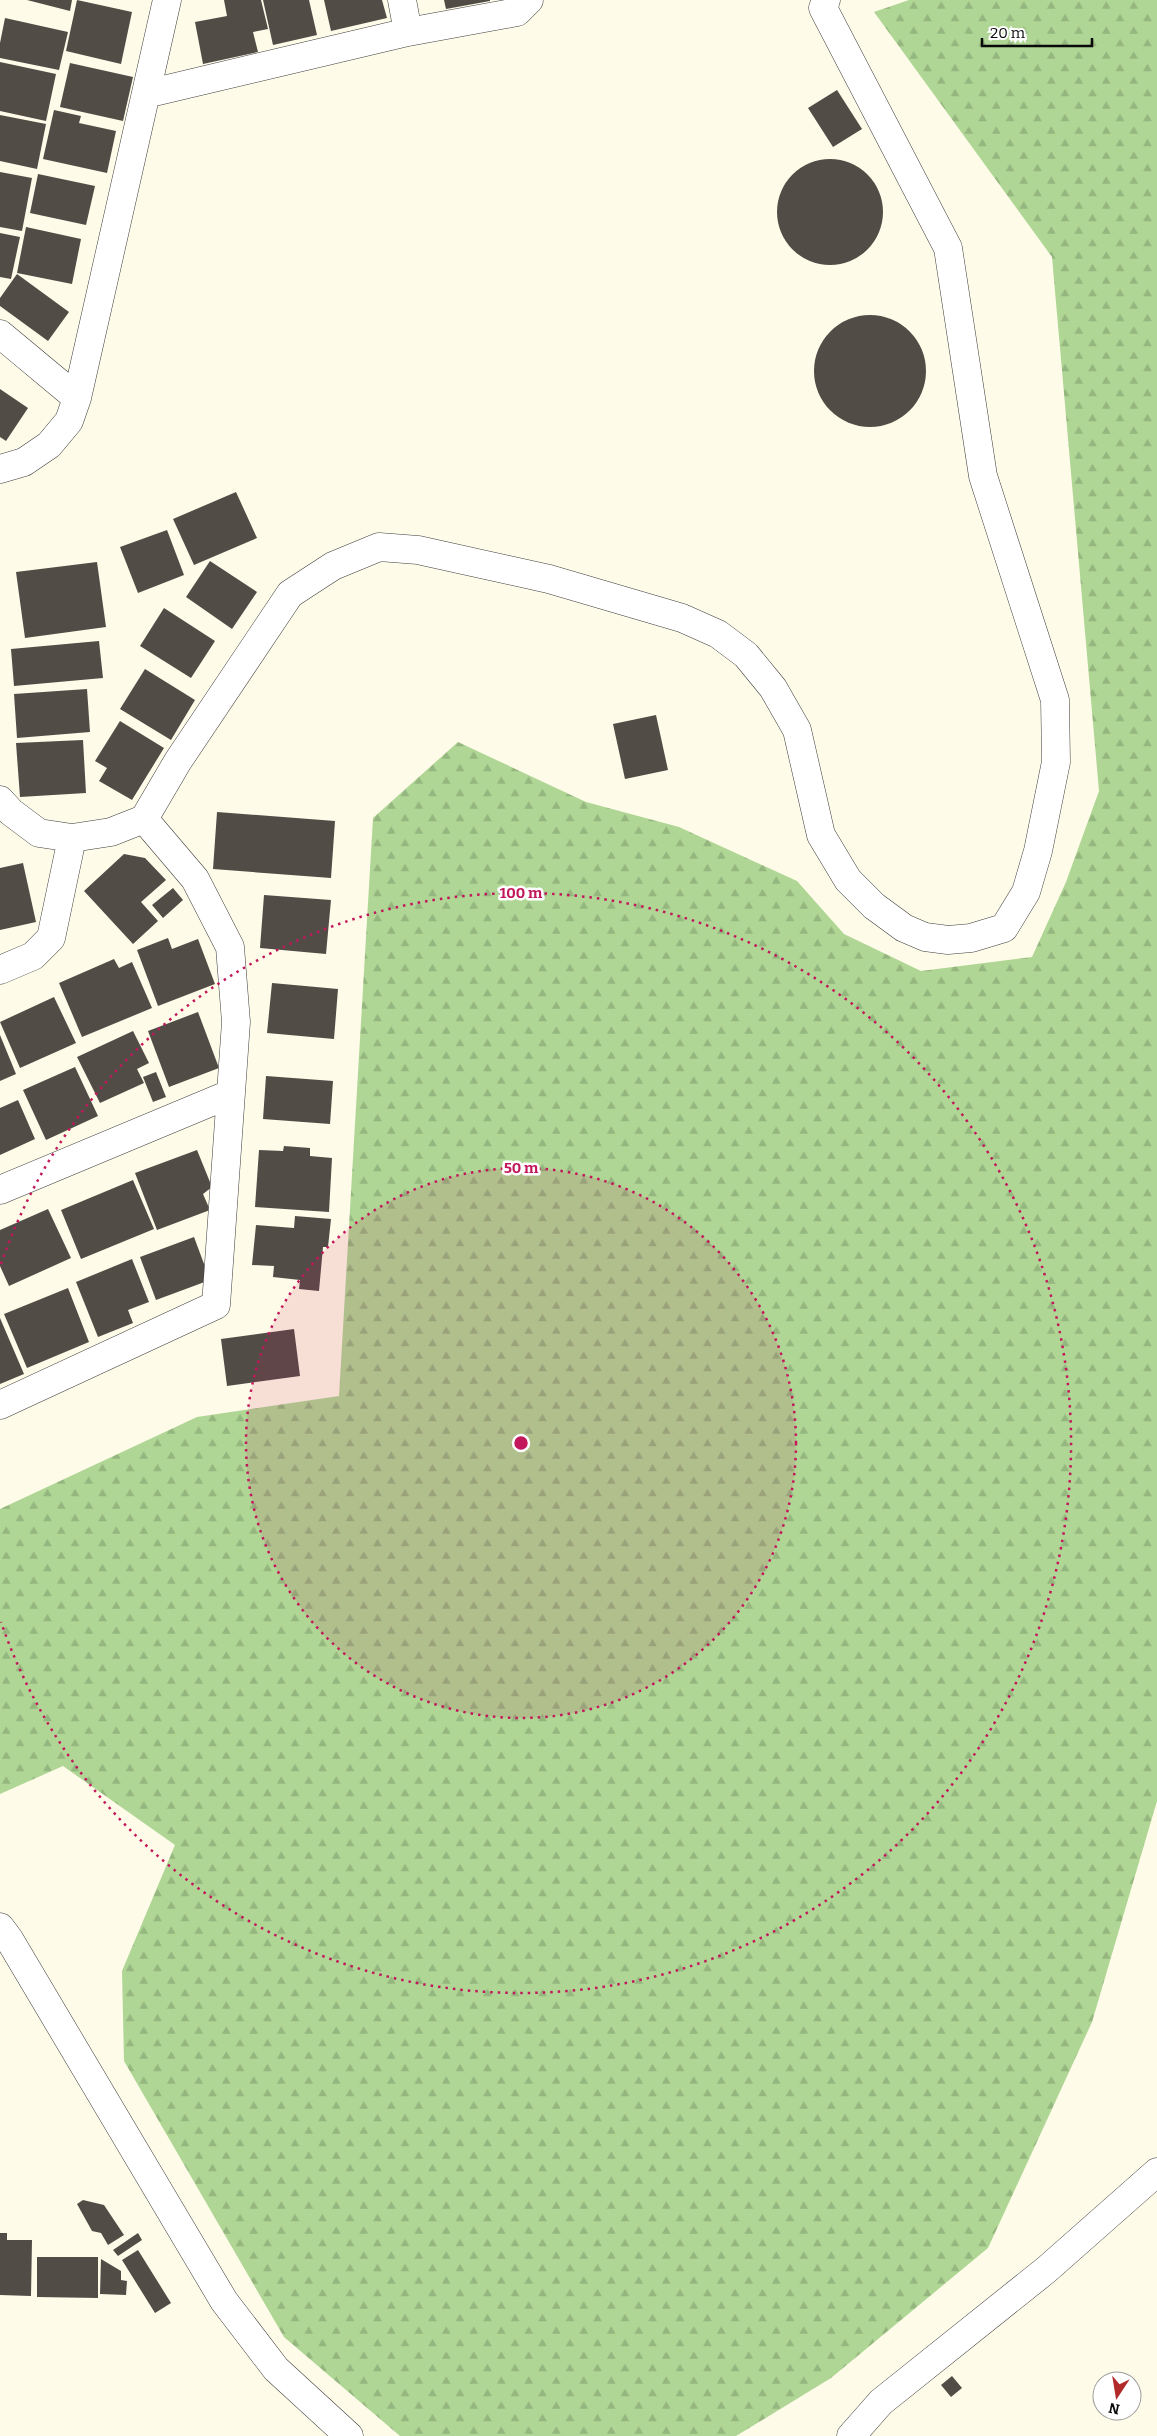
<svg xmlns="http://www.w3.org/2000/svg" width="1157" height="2436" viewBox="0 0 1157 2436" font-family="Bitter,serif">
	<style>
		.forest { fill: url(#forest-firs) }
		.building { fill: #524c47 }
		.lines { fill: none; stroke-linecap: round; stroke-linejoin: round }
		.street-casing { stroke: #3d3d3d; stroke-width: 29 }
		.street { stroke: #fff; stroke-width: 28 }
		.ring { fill: none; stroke: #c2185b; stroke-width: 2.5; stroke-dasharray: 2.5 5 }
		.centre { fill: #c2185b; stroke: #fff; stroke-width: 2.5 }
		.ring-label { font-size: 15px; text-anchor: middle; font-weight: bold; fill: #c2185b; stroke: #fff; stroke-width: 5; stroke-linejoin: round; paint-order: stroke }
	</style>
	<defs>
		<pattern id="forest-firs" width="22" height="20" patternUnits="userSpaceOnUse" patternTransform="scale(1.25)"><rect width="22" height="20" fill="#afd695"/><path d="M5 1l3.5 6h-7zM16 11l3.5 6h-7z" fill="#95b67f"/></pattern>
	</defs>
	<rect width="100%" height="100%" fill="#fefbe8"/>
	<path class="forest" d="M 909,0 L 1157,0 L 1157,1801 L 1092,2022 L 988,2248 L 831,2378 L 736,2436 L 400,2436 L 284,2337 L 124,2061 L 122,1971 L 175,1845 L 63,1766 L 0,1794 L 0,1509 L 197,1417 L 339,1396 L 373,818 L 458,742 L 586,802 L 679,827 L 797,881 L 844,934 L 921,971 L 1032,957 L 1066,882 L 1099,791 L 1052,257 L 874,12 Z"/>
	<path class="building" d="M 27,0 L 72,0 L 70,11 Z
		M 77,0 L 132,12 L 121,64 L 66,51 Z
		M 224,0 L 261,0 L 268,29 L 253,32 L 258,52 L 203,64 L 195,22 L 227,16 Z
		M 263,0 L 309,0 L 317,35 L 273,45 Z
		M 324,0 L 382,0 L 387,18 L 331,31 Z
		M 444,0 L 490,0 L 490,1 L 446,9 Z
		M 5,18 L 68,32 L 59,70 L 0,58 L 0,43 Z
		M 0,62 L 56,74 L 46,121 L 0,111 Z
		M 70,63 L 133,77 L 123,121 L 60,107 Z
		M 837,90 L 862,129 L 833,147 L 808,108 Z
		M 54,110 L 81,116 L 79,123 L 116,131 L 107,173 L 43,159 Z
		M 0,115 L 46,124 L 37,169 L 0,161 Z
		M777 212a53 53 0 1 1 106 0a53 53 0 1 1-106 0Z
		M 0,172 L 32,178 L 22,231 L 0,227 Z
		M 38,174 L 95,186 L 86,225 L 30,213 Z
		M 26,227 L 81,239 L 72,284 L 17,273 Z
		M 0,233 L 20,237 L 11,279 L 0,277 Z
		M 17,274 L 69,312 L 48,341 L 0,306 L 0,298 Z
		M814 371a56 56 0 1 1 112 0a56 56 0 1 1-112 0Z
		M 0,389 L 28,408 L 6,441 L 0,437 Z
		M 236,492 L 257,538 L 194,565 L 173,519 Z
		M 167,530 L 184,575 L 138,593 L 120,547 Z
		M 210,561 L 257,592 L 232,629 L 186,597 Z
		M 97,562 L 106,627 L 25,638 L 16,572 Z
		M 164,608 L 215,641 L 191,678 L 140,646 Z
		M 99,641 L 103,678 L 14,686 L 11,649 Z
		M 145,669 L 195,700 L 171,740 L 120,709 Z
		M 87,689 L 90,732 L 17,738 L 14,694 Z
		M 656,715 L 668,770 L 625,779 L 613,724 Z
		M 120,721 L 164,748 L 132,800 L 99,781 L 107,768 L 95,761 Z
		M 83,740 L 86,793 L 20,797 L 16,743 Z
		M 217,812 L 335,821 L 331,878 L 213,869 Z
		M 124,854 L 145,858 L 166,880 L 141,902 L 158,921 L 133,944 L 84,891 Z
		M 23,863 L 36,922 L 0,930 L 0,868 Z
		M 173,888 L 183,900 L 163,918 L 152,905 Z
		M 264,895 L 331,900 L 326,954 L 260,948 Z
		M 168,938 L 172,949 L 198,939 L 215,984 L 158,1006 L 137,950 Z
		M 114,959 L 119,968 L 132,962 L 152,1008 L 82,1037 L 59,983 Z
		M 272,983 L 338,989 L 334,1039 L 267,1033 Z
		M 54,997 L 76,1043 L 20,1068 L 0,1022 Z
		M 198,1012 L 219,1068 L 169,1087 L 148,1031 Z
		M 133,1031 L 149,1063 L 137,1069 L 144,1083 L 100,1103 L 77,1057 Z
		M 0,1035 L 16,1074 L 0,1081 Z
		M 75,1067 L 98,1116 L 46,1140 L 23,1090 Z
		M 156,1072 L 166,1097 L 153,1102 L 143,1077 Z
		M 266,1076 L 333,1081 L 330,1124 L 263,1119 Z
		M 18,1100 L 35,1139 L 0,1155 L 0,1108 Z
		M 284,1146 L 310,1148 L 310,1156 L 332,1158 L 329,1212 L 255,1207 L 259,1150 L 283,1151 Z
		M 197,1150 L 212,1187 L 203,1194 L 210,1210 L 157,1230 L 135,1173 Z
		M 133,1180 L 154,1229 L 81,1259 L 61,1210 Z
		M 48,1209 L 71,1258 L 9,1286 L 0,1266 L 0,1230 Z
		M 295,1216 L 331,1219 L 328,1247 L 323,1247 L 319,1291 L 299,1289 L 300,1280 L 273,1277 L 274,1266 L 252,1265 L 256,1225 L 294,1228 Z
		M 194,1237 L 210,1280 L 156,1300 L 140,1257 Z
		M 132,1259 L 149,1302 L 128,1310 L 133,1323 L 98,1337 L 76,1282 Z
		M 68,1288 L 89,1342 L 27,1368 L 4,1314 Z
		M 0,1318 L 24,1374 L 0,1384 Z
		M 294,1329 L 300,1376 L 227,1386 L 221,1339 Z
		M 83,2200 L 104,2205 L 124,2235 L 108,2245 L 101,2233 L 92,2231 L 77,2204 Z
		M 0,2233 L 7,2233 L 7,2240 L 32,2240 L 31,2296 L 0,2295 Z
		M 138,2233 L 142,2240 L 118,2256 L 113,2250 Z
		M 138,2250 L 171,2303 L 155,2313 L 122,2260 Z
		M 37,2257 L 98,2257 L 98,2298 L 37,2297 Z
		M 101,2259 L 121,2271 L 121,2280 L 127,2281 L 126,2295 L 100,2294 Z
		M 952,2376 L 962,2388 L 951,2397 L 941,2385 Z"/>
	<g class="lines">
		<g class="street-casing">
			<path id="street" d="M 402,0 L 408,32
				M 146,94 L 408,32 L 517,12 L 529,0
				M 0,334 L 77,398
				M 0,469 L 24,462 L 49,445 L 69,421 L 77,398 L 167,0
				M 0,800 L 11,812 L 39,833 L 72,838 L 111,832 L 144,819 L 178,761 L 290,594 L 333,566 L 379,547 L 418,550 L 549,579 L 682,618 L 718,634 L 746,655 L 773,688 L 797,730 L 821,835 L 848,880 L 874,906 L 904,928 L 925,937 L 948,940 L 971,938 L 1004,928 L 1026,892 L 1038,851 L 1056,762 L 1055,700 L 983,476 L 948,248 L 823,8 L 826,0
				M 0,970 L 33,956 L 51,938 L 72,838
				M 0,1190 L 230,1094
				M 0,1405 L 216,1305 L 236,1022 L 230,947 L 195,879 L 144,819
				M 0,1927 L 9,1939 L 224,2301 L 276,2369 L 349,2436
				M 851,2436 L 881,2402 L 1046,2270 L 1157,2172"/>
		</g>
		<use href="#street" class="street"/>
	</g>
	<circle cx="521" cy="1443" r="275" fill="#c2185b" fill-opacity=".12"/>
	<g class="ring">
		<circle cx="521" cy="1443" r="275"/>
		<path d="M1 1264A550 550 0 1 1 1 1622"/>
	</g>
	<circle cx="521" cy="1443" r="8" class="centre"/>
	<g class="ring-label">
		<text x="521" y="898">100 m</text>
		<text x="521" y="1173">50 m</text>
	</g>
	<g transform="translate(1117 2396) rotate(192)"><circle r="24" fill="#ffffff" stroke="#9d9d9d"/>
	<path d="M0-4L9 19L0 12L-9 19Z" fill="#b32a2b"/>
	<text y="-8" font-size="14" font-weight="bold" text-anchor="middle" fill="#0a0a0a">N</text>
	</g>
	<path d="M982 38v8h110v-8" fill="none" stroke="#0a0a0a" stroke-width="2.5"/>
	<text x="990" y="38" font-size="15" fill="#0a0a0a" stroke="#ffffff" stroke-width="4" paint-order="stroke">20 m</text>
</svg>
